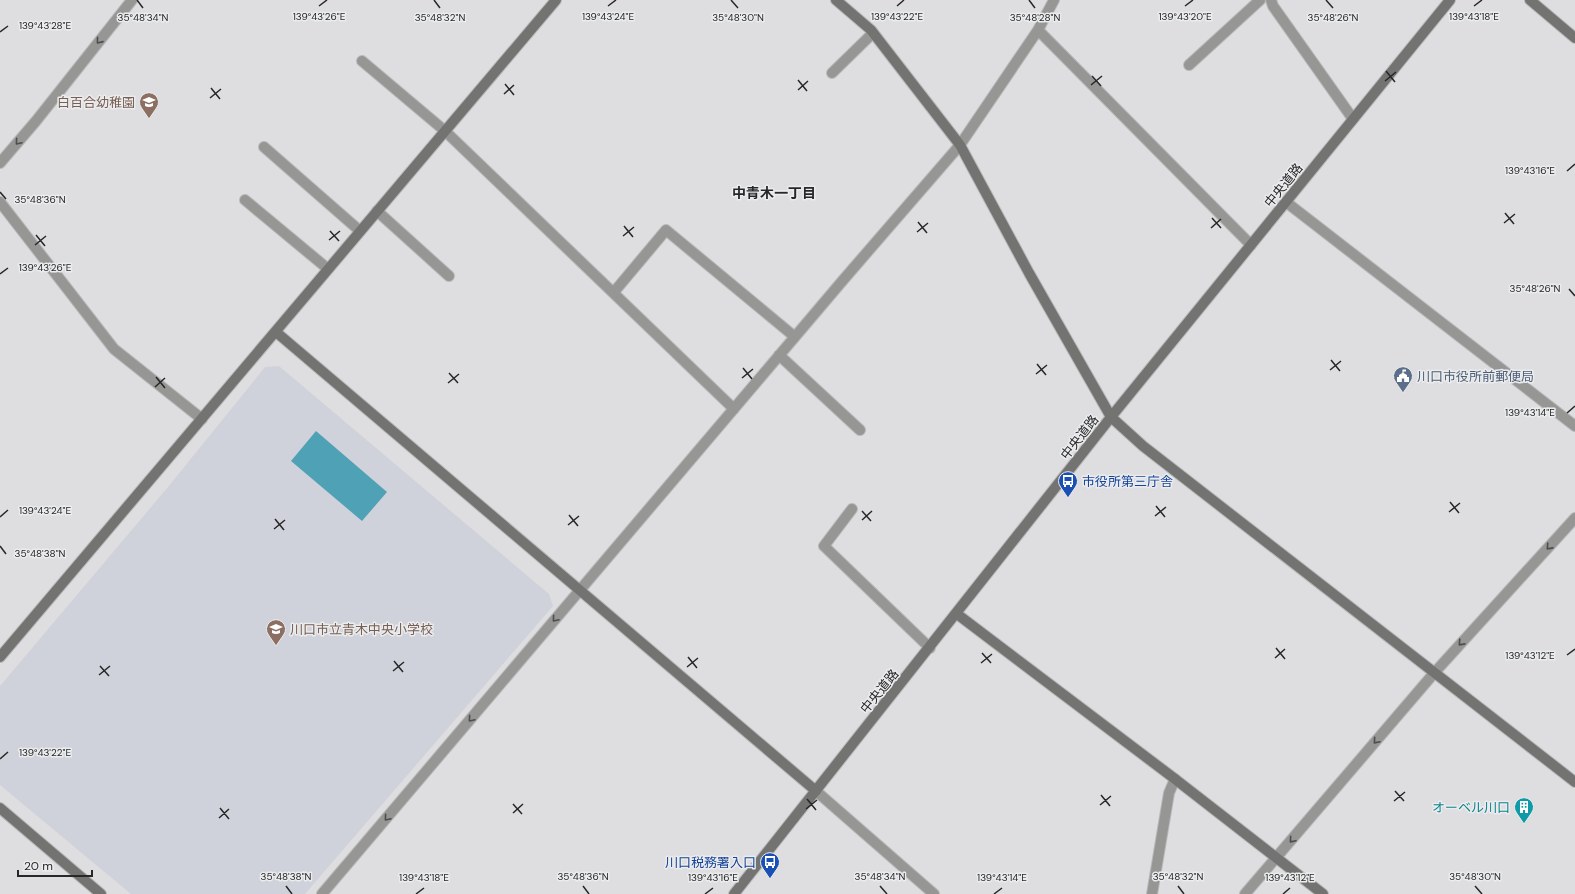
<svg xmlns="http://www.w3.org/2000/svg" width="1575" height="894" viewBox="0 0 1575 894" font-family="'DM Sans','Noto Sans JP',sans-serif">
	<style>
		.built { fill: #d0d2db }
		.water { fill: #4fa2b5 }
		.lines { fill: none; stroke-linecap: round; stroke-linejoin: round }
		.lane-casing { stroke: #b9b9bb; stroke-width: 12 }
		.street-casing { stroke: #b9b9bb; stroke-width: 12 }
		.secondary-casing { stroke: #b9b9bb; stroke-width: 12 }
		.lane { stroke: #969695; stroke-width: 10 }
		.street { stroke: #969695; stroke-width: 10 }
		.secondary { stroke: #737372; stroke-width: 10 }
		.oneway { stroke: #4e4e4e }
		.ticks { fill: none; stroke: #272728; stroke-width: 1.5 }
		.labels { text-anchor: middle; stroke-width: 3; stroke-linejoin: round; paint-order: stroke }
		.education-label { font-size: 13px; fill: #785e54; stroke: #ebeced; text-anchor: end }
		.street-label { font-size: 13px; fill: #272728; stroke: #ebeced }
		.service-label { font-size: 13px; fill: #4e5e75; stroke: #ebeced; text-anchor: start }
		.transit-label { font-size: 13px; fill: #164399; stroke: #ebeced; text-anchor: start }
		.culture-label { font-size: 13px; fill: #0d838f; stroke: #ebeced; text-anchor: end }
		.neighbourhood-label { font-size: 14px; font-weight: bold; fill: #272728; stroke: #ebeced }
		.ticks-label { font-size: 10px; text-anchor: middle; fill: #272728; stroke: #ebeced; stroke-width: 3; stroke-linejoin: round; paint-order: stroke }
	</style>
	<rect width="100%" height="100%" fill="#dedee0"/>
	<path class="built" d="M 279,366 L 549,594 L 553,606 L 305,894 L 131,894 L 0,785 L 0,686 L 168,487 L 265,367 Z"/>
	<path class="water" d="M 316,431 L 387,492 L 362,521 L 291,461 Z"/>
	<g class="lines">
		<g class="lane-casing">
			<path id="lane" d="M 362,61 L 445,131
				M 264,147 L 360,231
				M 245,200 L 328,269
				M 377,211 L 449,276"/>
		</g>
		<g class="street-casing">
			<path id="street" d="M 1271,0 L 1273,6 L 1353,119
				M 1038,30 L 1251,245
				M 1189,65 L 1260,0
				M 832,73 L 873,33
				M 445,131 L 734,409
				M 0,163 L 36,121 L 132,0
				M 0,202 L 114,349 L 202,419
				M 1286,202 L 1575,426
				M 614,292 L 666,230 L 795,337
				M 779,355 L 860,430
				M 852,509 L 824,546 L 930,648
				M 816,791 L 934,894
				M 322,894 L 844,279 L 960,145 L 1038,30 L 1054,0
				M 1152,894 L 1169,793 L 1175,779
				M 1245,894 L 1435,672 L 1575,518"/>
		</g>
		<g class="secondary-casing">
			<path id="secondary" d="M 836,0 L 871,30 L 960,145 L 1029,273 L 1111,417 L 1143,446 L 1575,782
				M 1530,0 L 1575,38
				M 276,332 L 816,791
				M 957,614 L 1175,779 L 1323,894
				M 0,657 L 556,0
				M 0,808 L 101,894
				M 734,894 L 1111,417 L 1450,0"/>
		</g>
		<use href="#lane" class="lane"/>
		<use href="#street" class="street"/>
		<use href="#secondary" class="secondary"/>
	</g>
	<defs><path id="oneway-chevron" d="M-2-3.5L2.5 0L-2 3.5" fill="none" stroke-width="1.6" stroke-linecap="round" stroke-linejoin="round"/></defs>
	<g class="oneway">
		<use href="#oneway-chevron" transform="translate(99 41) rotate(129)"/>
		<use href="#oneway-chevron" transform="translate(18 142) rotate(130)"/>
		<use href="#oneway-chevron" transform="translate(1549 547) rotate(132)"/>
		<use href="#oneway-chevron" transform="translate(555 619) rotate(130)"/>
		<use href="#oneway-chevron" transform="translate(1461 643) rotate(132)"/>
		<use href="#oneway-chevron" transform="translate(471 719) rotate(130)"/>
		<use href="#oneway-chevron" transform="translate(1376 741) rotate(131)"/>
		<use href="#oneway-chevron" transform="translate(387 818) rotate(130)"/>
		<use href="#oneway-chevron" transform="translate(1292 840) rotate(131)"/>
	</g>
	<path class="ticks" d="M 137,0 L 143,8M 434,0 L 440,8M 731,0 L 738,8M 1029,0 L 1035,8M 1326,0 L 1333,8M 319,6 L 327,0M 608,6 L 616,0M 897,6 L 904,0M 1185,6 L 1193,0M 1474,6 L 1482,0M 0,32 L 8,26M 1386,71 L 1395,82M 1092,76 L 1101,86M 798,80 L 807,91M 1385,81 L 1396,72M 505,84 L 514,95M 1091,85 L 1102,76M 211,88 L 220,99M 798,90 L 808,81M 504,94 L 514,85M 210,98 L 221,89M 1567,171 L 1575,164M 0,192 L 6,199M 1505,213 L 1514,224M 1212,218 L 1221,228M 918,222 L 927,233M 1504,223 L 1515,214M 624,226 L 633,237M 1211,228 L 1221,219M 330,231 L 339,241M 917,232 L 928,223M 36,235 L 45,246M 623,236 L 634,227M 329,240 L 340,231M 35,245 L 46,236M 0,274 L 8,268M 1569,289 L 1575,296M 1331,360 L 1340,371M 1037,364 L 1046,375M 743,368 L 752,379M 1330,370 L 1341,361M 449,373 L 458,383M 1036,374 L 1047,365M 156,377 L 165,388M 742,378 L 753,369M 448,383 L 459,374M 155,387 L 165,378M 1567,413 L 1575,406M 1450,502 L 1459,513M 1156,506 L 1165,517M 862,511 L 871,521M 1449,512 L 1460,503M 569,515 L 578,526M 1155,516 L 1166,507M 0,517 L 8,510M 275,519 L 284,530M 862,520 L 872,511M 568,525 L 579,516M 274,529 L 285,520M 0,546 L 6,554M 1276,648 L 1285,659M 982,653 L 991,663M 1567,655 L 1575,649M 688,657 L 697,668M 1275,658 L 1285,649M 394,661 L 403,672M 981,663 L 992,654M 100,666 L 109,676M 687,667 L 698,658M 393,671 L 404,662M 99,675 L 110,666M 0,759 L 8,752M 1395,791 L 1404,801M 1101,795 L 1110,806M 807,799 L 816,810M 1394,801 L 1405,792M 513,804 L 522,814M 1100,805 L 1111,796M 220,808 L 229,819M 806,809 L 817,800M 513,813 L 523,804M 219,818 L 229,809M 286,886 L 292,894M 583,886 L 589,894M 880,886 L 887,894M 1178,886 L 1184,894M 1475,886 L 1482,894M 416,894 L 424,888M 705,894 L 713,888M 994,894 L 1002,888M 1283,894 L 1290,888"/>
	<defs>
		<g id="school-pin" transform="scale(1)"><path d="M0 17L-7.5 6A9.5 9.5 0 1 1 7.5 6Z" fill="#8d6e63" stroke="#ebeced"/><path d="M0-5L7-2L0 1L-7-2ZM-4 1L0 2.5L4 1V4Q0 6-4 4Z" fill="#fff"/></g>
		<g id="civic-pin" transform="scale(1)"><path d="M0 17L-7.5 6A9.5 9.5 0 1 1 7.5 6Z" fill="#5c6f8a" stroke="#ebeced"/><path d="M-.6-6.5H3V-4.5H.6V-3L4-1V1h2V6H-6V1h2V-1L-.6-3ZM-1.2 2.5V6h2.4V2.5Z" fill="#fff"/></g>
		<g id="bus-pin" transform="scale(1)"><path d="M0 17L-7.5 6A9.5 9.5 0 1 1 7.5 6Z" fill="#1a4fb4" stroke="#ebeced"/><path d="M-5-6H5V4H4V6H2V4H-2V6H-4V4H-5ZM-3.5-4V0h7V-4ZM-3.5 1.2v1.5H-2V1.2ZM2 1.2v1.5H3.5V1.2Z" fill="#fff"/></g>
		<g id="building-pin" transform="scale(1)"><path d="M0 17L-7.5 6A9.5 9.5 0 1 1 7.5 6Z" fill="#0f9aa8" stroke="#ebeced"/><path d="M-4-6H4V6H1V3H-1V6H-4ZM-2.5-4.3h1.7v1.8h-1.7ZM.8-4.3h1.7v1.8H.8ZM-2.5-1h1.7V.8h-1.7ZM.8-1h1.7V.8H.8Z" fill="#fff"/></g>
	</defs>
	<g fill-rule="evenodd">
		<use href="#school-pin" x="149" y="102"/>
		<use href="#civic-pin" x="1403" y="376"/>
		<use href="#bus-pin" x="1068" y="481"/>
		<use href="#school-pin" x="276" y="629"/>
		<use href="#building-pin" x="1524" y="807"/>
		<use href="#bus-pin" x="770" y="862"/>
	</g>
	<g class="labels">
		<g class="education-label">
			<text x="135" y="107">白百合幼稚園</text>
			<text x="290" y="634" text-anchor="start">川口市立青木中央小学校</text>
		</g>
		<g class="street-label">
			<text transform="translate(1283 185) rotate(-51)" y="5">中央道路</text>
			<text transform="translate(1079 437) rotate(-52)" y="5">中央道路</text>
			<text transform="translate(879 691) rotate(-51)" y="5">中央道路</text>
		</g>
		<g class="service-label">
			<text x="1417" y="381">川口市役所前郵便局</text>
		</g>
		<g class="transit-label">
			<text x="1082" y="486">市役所第三庁舎</text>
			<text x="756" y="867" text-anchor="end">川口税務署入口</text>
		</g>
		<g class="culture-label">
			<text x="1510" y="812">オーベル川口</text>
		</g>
		<g class="neighbourhood-label">
			<text x="774" y="198">中青木一丁目</text>
		</g>
	</g>
	<g class="ticks-label">
		<text x="319" y="20">139°43'26"E</text>
		<text x="608" y="20">139°43'24"E</text>
		<text x="897" y="20">139°43'22"E</text>
		<text x="1185" y="20">139°43'20"E</text>
		<text x="1474" y="20">139°43'18"E</text>
		<text x="143" y="21">35°48'34"N</text>
		<text x="440" y="21">35°48'32"N</text>
		<text x="738" y="21">35°48'30"N</text>
		<text x="1035" y="21">35°48'28"N</text>
		<text x="1333" y="21">35°48'26"N</text>
		<text x="45" y="29">139°43'28"E</text>
		<text x="1530" y="174">139°43'16"E</text>
		<text x="40" y="203">35°48'36"N</text>
		<text x="45" y="271">139°43'26"E</text>
		<text x="1535" y="292">35°48'26"N</text>
		<text x="1530" y="416">139°43'14"E</text>
		<text x="45" y="514">139°43'24"E</text>
		<text x="40" y="557">35°48'38"N</text>
		<text x="1530" y="659">139°43'12"E</text>
		<text x="45" y="756">139°43'22"E</text>
		<text x="286" y="880">35°48'38"N</text>
		<text x="583" y="880">35°48'36"N</text>
		<text x="880" y="880">35°48'34"N</text>
		<text x="1178" y="880">35°48'32"N</text>
		<text x="1475" y="880">35°48'30"N</text>
		<text x="424" y="881">139°43'18"E</text>
		<text x="713" y="881">139°43'16"E</text>
		<text x="1002" y="881">139°43'14"E</text>
		<text x="1290" y="881">139°43'12"E</text>
	</g>
	<path d="M18 870v6h74v-6" fill="none" stroke="#272728" stroke-width="2"/>
	<text x="24" y="870" font-size="12" fill="#272728" stroke="#ebeced" stroke-width="3" paint-order="stroke">20 m</text>
</svg>
